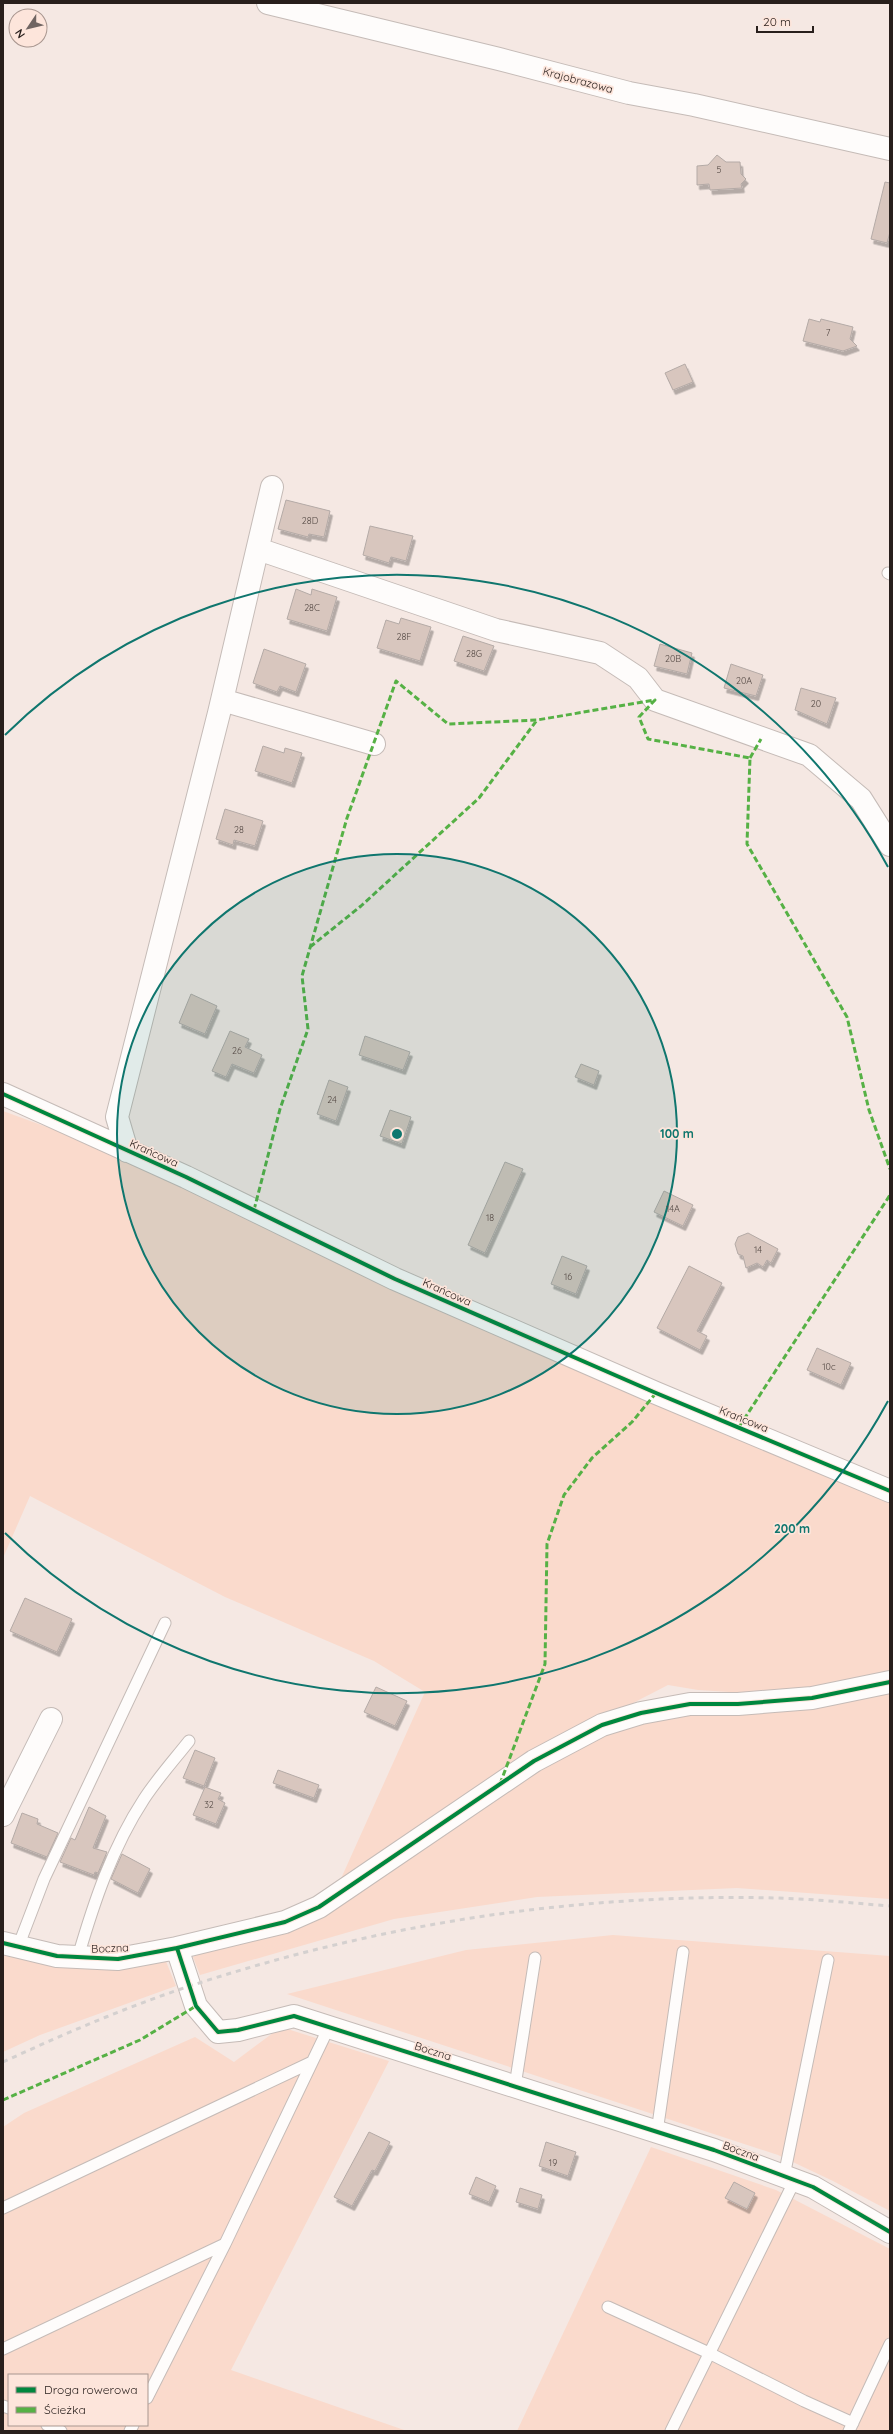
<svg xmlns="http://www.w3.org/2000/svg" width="893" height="2434" viewBox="0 0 893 2434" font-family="Quicksand,sans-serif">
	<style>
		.green { fill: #fadacc; fill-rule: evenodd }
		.building { fill: #d8c6be; stroke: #b4aaa6; filter: url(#shadow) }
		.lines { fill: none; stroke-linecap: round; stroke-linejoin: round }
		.service-casing { stroke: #c5bbb7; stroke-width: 13 }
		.minor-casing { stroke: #c5bbb7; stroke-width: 24 }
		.service { stroke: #fefcfb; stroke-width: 11 }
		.minor { stroke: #fefcfb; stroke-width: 22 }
		.rail { stroke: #d4d0cf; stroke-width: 3; stroke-dasharray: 5 5; stroke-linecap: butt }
		.quiet { stroke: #56b145; stroke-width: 3; stroke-dasharray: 6 3; stroke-linecap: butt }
		.cycleway-casing { stroke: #fde5db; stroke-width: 6 }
		.cycleway { stroke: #00873e; stroke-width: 4 }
		.ring { fill: none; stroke: #0f766e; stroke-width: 2 }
		.labels { text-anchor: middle; stroke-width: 3.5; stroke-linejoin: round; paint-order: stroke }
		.number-label { font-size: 9px; fill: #544944 }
		.street-label { font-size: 11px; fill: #281f1c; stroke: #fde5db }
		.centre { fill: #0f766e; stroke: #fde5db; stroke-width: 2 }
		.ring-label { font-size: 12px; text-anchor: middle; font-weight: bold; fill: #0f766e; stroke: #fde5db; stroke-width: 3.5; stroke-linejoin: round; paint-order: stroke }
	</style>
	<defs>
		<filter id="shadow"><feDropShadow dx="2.5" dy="4.5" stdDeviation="0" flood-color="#0004"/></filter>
	</defs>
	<rect width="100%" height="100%" fill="#f5e8e3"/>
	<path class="green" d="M 3,1111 L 107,1149 L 890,1503 L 890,1675 L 821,1690 L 762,1694 L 698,1690 L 668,1685 L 571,1735 L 339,1883 L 425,1692 L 374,1661 L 225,1597 L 30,1496 L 3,1558 Z
		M 890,1691 L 890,1899 L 737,1888 L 537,1897 L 394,1919 L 200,1975 L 193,1957 L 209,1945 L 297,1924 L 397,1858 L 603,1730 L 654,1713 Z
		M 613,1935 L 890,1956 L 890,2211 L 833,2181 L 778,2155 L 287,1994 L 466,1950 Z
		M 3,1950 L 165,1959 L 176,1986 L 40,2035 L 3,2052 Z
		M 281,2027 L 389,2061 L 231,2370 L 407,2431 L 3,2431 L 3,2127 L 24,2113 L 195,2037 L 234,2062 ZM 9,2375 L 147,2375 L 147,2425 L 9,2425 Z
		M 651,2147 L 776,2190 L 890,2249 L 890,2431 L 517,2431 Z"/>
	<path class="building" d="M 717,155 L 726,162 L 740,162 L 741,174 L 746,179 L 741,184 L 742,188 L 710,190 L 709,184 L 697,185 L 697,166 L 708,165 Z
		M 885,182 L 890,183 L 890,232 L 887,243 L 871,239 Z
		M 809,319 L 820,322 L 821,319 L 853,327 L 850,339 L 857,346 L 843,351 L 803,341 Z
		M 685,364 L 693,382 L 673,390 L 665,373 Z
		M 286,500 L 330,511 L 324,537 L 309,534 L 308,537 L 278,529 Z
		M 370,526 L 413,536 L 406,561 L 391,557 L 389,563 L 363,555 Z
		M 296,589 L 311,595 L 312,589 L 337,597 L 327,631 L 287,619 Z
		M 401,618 L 431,627 L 420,661 L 377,648 L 386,620 L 399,624 Z
		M 463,636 L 494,646 L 484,671 L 454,661 Z
		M 660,644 L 692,653 L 687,674 L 654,666 Z
		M 264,649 L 306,664 L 296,692 L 280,686 L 277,692 L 253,683 Z
		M 731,664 L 763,675 L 756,696 L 724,688 Z
		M 801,688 L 836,698 L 827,724 L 795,710 Z
		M 263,746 L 284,753 L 285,748 L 302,753 L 292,783 L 255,771 Z
		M 225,809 L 263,821 L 255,846 L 234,840 L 233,845 L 216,839 Z
		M 191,994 L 217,1006 L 205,1034 L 179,1023 Z
		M 230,1031 L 249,1039 L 245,1047 L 262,1055 L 254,1073 L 232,1064 L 226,1077 L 212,1071 Z
		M 365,1036 L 410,1052 L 403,1070 L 359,1055 Z
		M 581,1064 L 599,1071 L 594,1085 L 575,1077 Z
		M 329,1080 L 348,1087 L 336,1121 L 317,1114 Z
		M 390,1110 L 411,1117 L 402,1144 L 380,1136 Z
		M 505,1162 L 523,1169 L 485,1253 L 468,1245 Z
		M 664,1191 L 693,1205 L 683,1226 L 654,1212 Z
		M 748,1233 L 778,1249 L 771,1263 L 767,1260 L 763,1267 L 757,1263 L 746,1268 L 743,1256 L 738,1254 L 735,1244 L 738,1237 Z
		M 562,1256 L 587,1266 L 576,1294 L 551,1284 Z
		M 689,1266 L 722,1283 L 697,1331 L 707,1336 L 700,1350 L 657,1328 Z
		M 817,1348 L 851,1363 L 841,1385 L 807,1370 Z
		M 25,1598 L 72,1619 L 57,1652 L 10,1631 Z
		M 376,1687 L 407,1701 L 395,1726 L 364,1712 Z
		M 195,1750 L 215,1758 L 204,1786 L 183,1778 Z
		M 278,1770 L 319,1785 L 314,1798 L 273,1783 Z
		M 205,1787 L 221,1793 L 218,1799 L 225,1803 L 216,1824 L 193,1815 Z
		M 89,1807 L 106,1816 L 93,1848 L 107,1852 L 98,1873 L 95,1872 L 94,1875 L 60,1862 L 71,1838 L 75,1840 Z
		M 22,1813 L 38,1819 L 37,1824 L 58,1833 L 47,1857 L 11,1843 Z
		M 122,1854 L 150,1869 L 138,1893 L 111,1879 Z
		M 369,2132 L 390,2142 L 375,2171 L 372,2170 L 352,2206 L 334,2197 Z
		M 546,2142 L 576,2152 L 568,2176 L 539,2166 Z
		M 476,2177 L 496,2186 L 489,2202 L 469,2194 Z
		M 734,2182 L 755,2193 L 747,2209 L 725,2198 Z
		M 520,2188 L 542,2195 L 538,2209 L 516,2202 Z"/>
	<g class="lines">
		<g class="service-casing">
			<path id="service" d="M 888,573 L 890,574
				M 18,1947 L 44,1879 L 165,1623
				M 78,1957 C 94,1902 112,1848 144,1799 C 157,1779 174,1760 189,1741
				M 515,2086 L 535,1958
				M 657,2132 L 683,1952
				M 784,2176 L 828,1960
				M 3,2208 L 312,2062
				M 608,2307 L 709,2353 L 804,2401 L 853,2423
				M 3,2349 L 225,2244 L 329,2027
				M 147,2398 L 225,2244
				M 3,2406 L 9,2408
				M 47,2425 L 61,2431
				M 130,2431 L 133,2425
				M 671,2431 L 795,2180
				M 849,2431 L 890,2344"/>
		</g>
		<g class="minor-casing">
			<path id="minor" d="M 268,3 L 499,59 L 629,93 L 694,105 L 890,149
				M 258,549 L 496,630 L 600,653 L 638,678 L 655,700 L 809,755 L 861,799 L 890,845
				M 222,700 L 374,744
				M 3,1094 L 186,1177 L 395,1279 L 656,1393 L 890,1491
				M 127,1151 L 117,1117 L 219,713 L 272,487
				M 3,1815 L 51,1719
				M 3,1943 L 57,1956 L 118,1959 L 177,1948 L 196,2006 L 218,2032 L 238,2030 L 294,2016 L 714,2150 L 813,2187 L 890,2232
				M 177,1948 L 285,1922 L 319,1907 L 534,1761 L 602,1725 L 641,1713 L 690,1704 L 738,1704 L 812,1698 L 890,1682"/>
		</g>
		<use href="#service" class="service"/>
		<use href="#minor" class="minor"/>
		<path class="rail" d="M 3,2062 C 64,2034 126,2007 190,1986 C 378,1924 577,1893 776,1898 C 814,1899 852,1903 890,1906"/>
		<path class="quiet" d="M 750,758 L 761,739
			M 310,947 L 361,906 L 479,798 L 537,720
			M 254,1210 L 280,1109 L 308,1029 L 302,976 L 347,818 L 396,681 L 448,724 L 537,720 L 655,700 L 639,717 L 648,739 L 750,758 L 747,844 L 847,1017 L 869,1110 L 890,1169
			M 739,1427 L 890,1195
			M 500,1784 L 545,1664 L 547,1544 L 564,1495 L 592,1458 L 632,1422 L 656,1393
			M 3,2100 L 140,2040 L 196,2006"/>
		<g class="cycleway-casing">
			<path id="cycleway" d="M 3,1094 L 186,1177 L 395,1279 L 656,1393 L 890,1491
				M 3,1943 L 57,1956 L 118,1959 L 177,1948 L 196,2006 L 218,2032 L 238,2030 L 294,2016 L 714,2150 L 813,2187 L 890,2232
				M 177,1948 L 285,1922 L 319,1907 L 534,1761 L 602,1725 L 641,1713 L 690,1704 L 738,1704 L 812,1698 L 890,1682"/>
		</g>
		<use href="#cycleway" class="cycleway"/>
	</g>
	<circle cx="397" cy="1134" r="280" fill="#0f766e" fill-opacity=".12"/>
	<g class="ring">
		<circle cx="397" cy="1134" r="280"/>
		<path d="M888 1401A559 559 0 0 1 5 1533M5 735A559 559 0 0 1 888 867"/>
	</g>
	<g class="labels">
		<g class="number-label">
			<text x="719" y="173">5</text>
			<text x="828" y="336">7</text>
			<text x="310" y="524">28D</text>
			<text x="312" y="611">28C</text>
			<text x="404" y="640">28F</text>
			<text x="474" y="657">28G</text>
			<text x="673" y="662">20B</text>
			<text x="744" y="684">20A</text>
			<text x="816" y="707">20</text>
			<text x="239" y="833">28</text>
			<text x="237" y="1054">26</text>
			<text x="332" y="1103">24</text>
			<text x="673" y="1212">14A</text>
			<text x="490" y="1221">18</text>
			<text x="758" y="1253">14</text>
			<text x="568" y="1280">16</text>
			<text x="829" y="1370">10c</text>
			<text x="209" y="1808">32</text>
			<text x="553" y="2166">19</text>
		</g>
		<g class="street-label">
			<text transform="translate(578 80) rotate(15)" y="4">Krajobrazowa</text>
			<text transform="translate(154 1153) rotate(24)" y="4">Krańcowa</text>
			<text transform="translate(447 1292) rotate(24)" y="4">Krańcowa</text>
			<text transform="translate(744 1419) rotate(22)" y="4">Krańcowa</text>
			<text transform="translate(110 1948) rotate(-2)" y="4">Boczna</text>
			<text transform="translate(433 2051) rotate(18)" y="4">Boczna</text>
			<text transform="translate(741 2151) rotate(20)" y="4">Boczna</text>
		</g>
	</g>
	<circle cx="397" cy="1134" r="6" class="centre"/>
	<g class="ring-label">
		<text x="677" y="1138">100 m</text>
		<text x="792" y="1533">200 m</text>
	</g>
	<rect width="893" height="2434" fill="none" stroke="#281f1c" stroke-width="8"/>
	<rect x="8" y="2374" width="140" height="52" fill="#fde5db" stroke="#a8968f"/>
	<rect x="16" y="2387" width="20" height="6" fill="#00873e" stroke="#a8968f"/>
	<text x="44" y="2394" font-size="12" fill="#281f1c">Droga rowerowa</text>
	<rect x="16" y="2407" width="20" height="6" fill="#56b145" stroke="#a8968f"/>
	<text x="44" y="2414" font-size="12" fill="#281f1c">Ścieżka</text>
	<g transform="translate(28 28) rotate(235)"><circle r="19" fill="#fde5db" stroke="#a8968f"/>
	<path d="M0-3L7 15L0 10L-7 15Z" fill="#706562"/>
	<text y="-6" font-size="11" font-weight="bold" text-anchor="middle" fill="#281f1c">N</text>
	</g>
	<path d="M757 26v6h56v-6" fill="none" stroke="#281f1c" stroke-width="2"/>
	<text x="763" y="26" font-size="12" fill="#281f1c" stroke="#fde5db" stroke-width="3" paint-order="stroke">20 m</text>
</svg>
